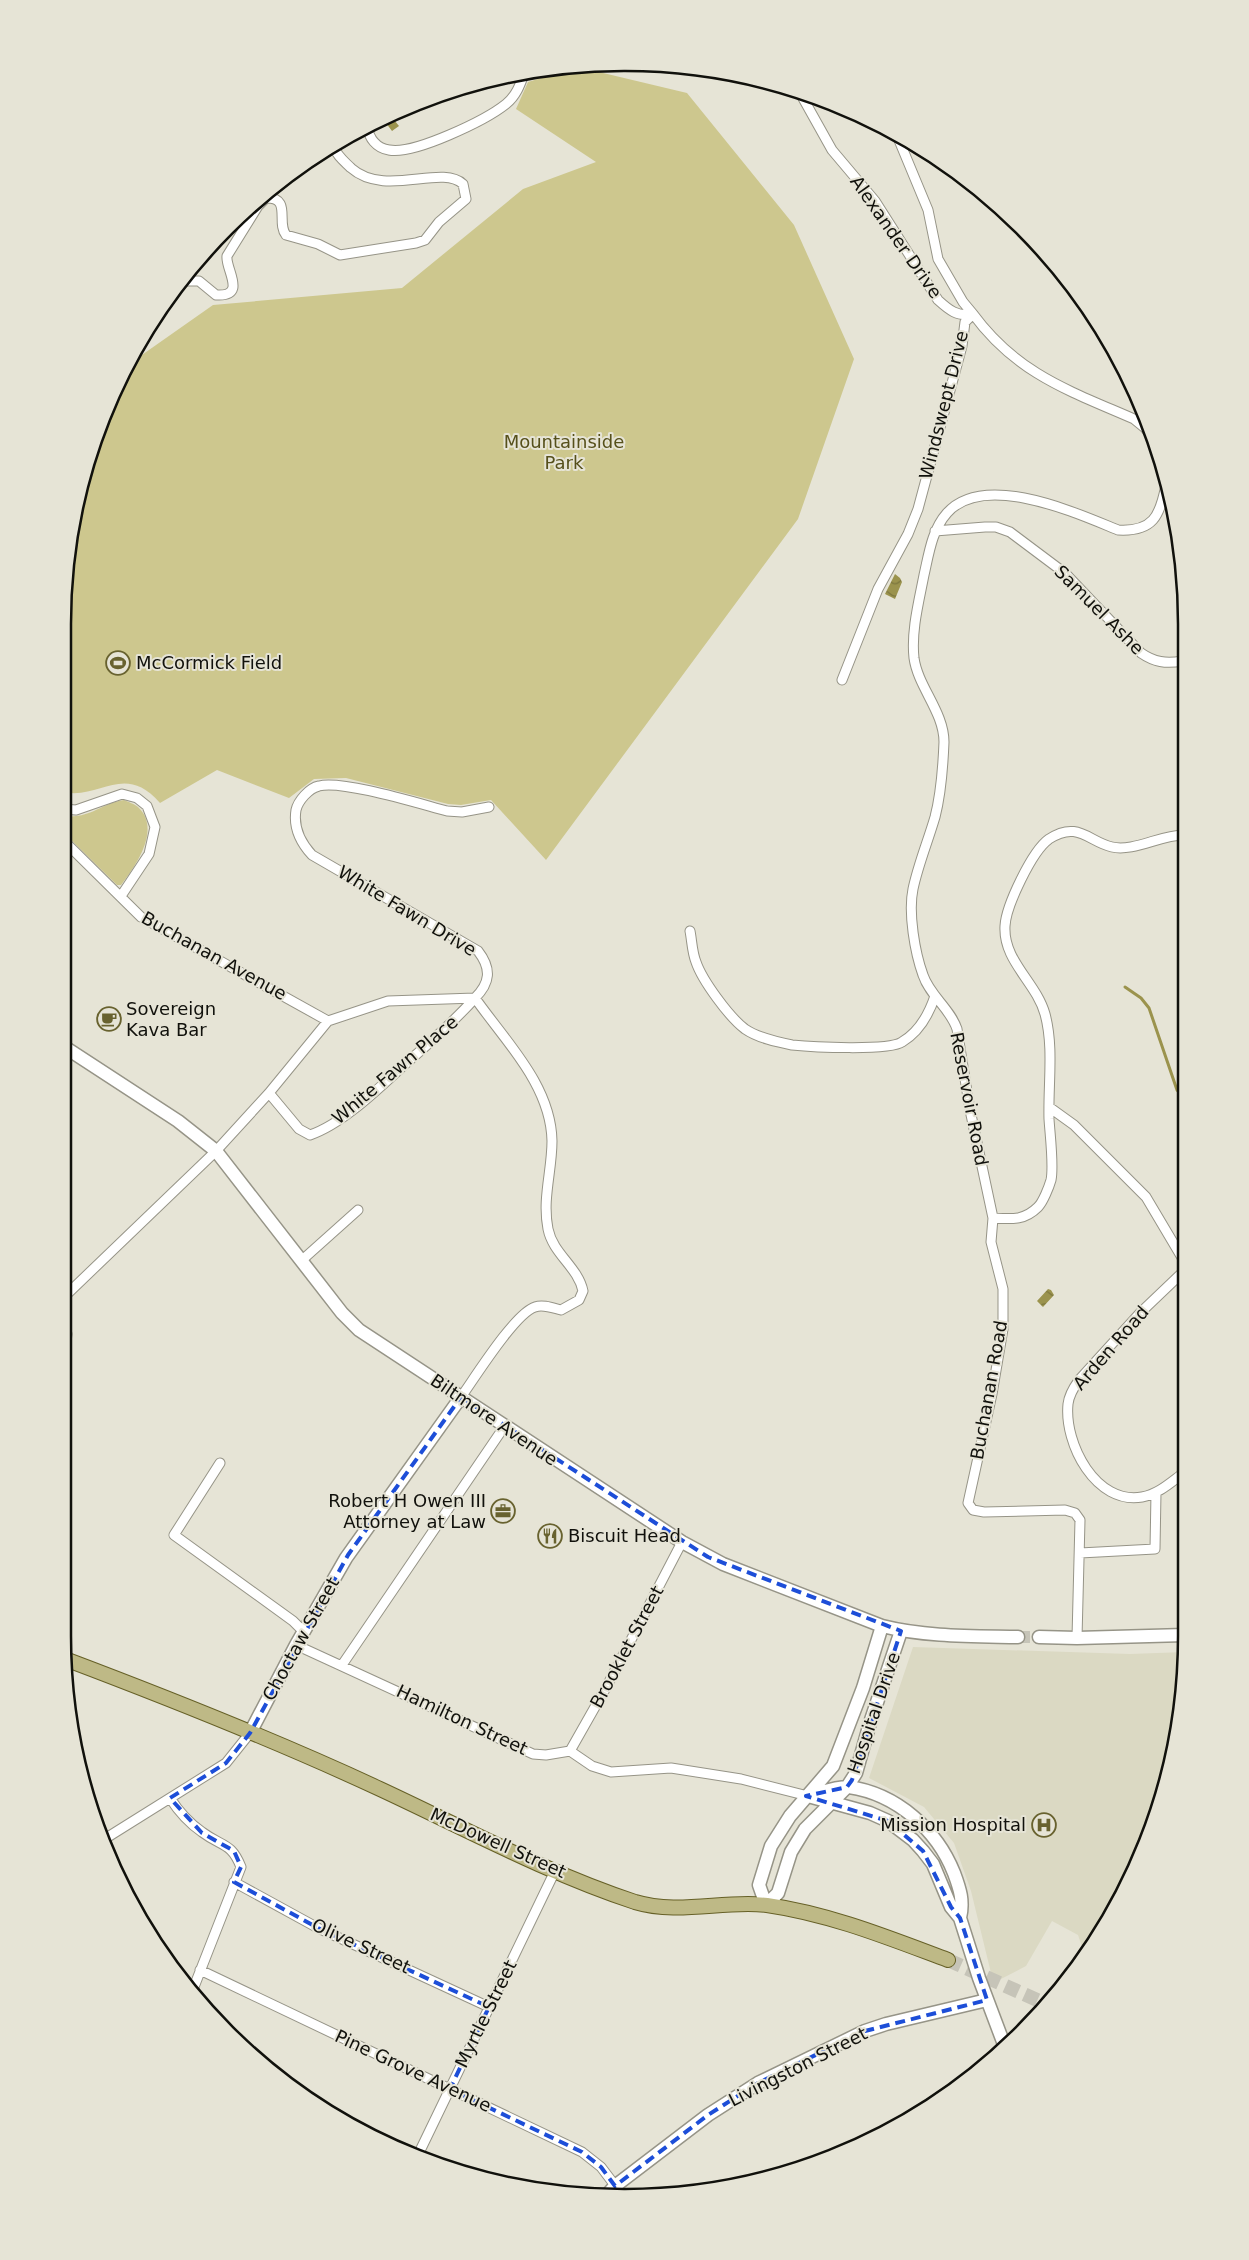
<svg xmlns="http://www.w3.org/2000/svg" width="1249" height="2260" viewBox="0 0 1249 2260" font-family="'DejaVu Sans',sans-serif">
	<style>
		.built { fill: #dbd9c3 }
		.park { fill: #cdc78e }
		.water { fill: url(#water-waves) }
		.lines { fill: none; stroke-linecap: round; stroke-linejoin: round }
		.stream { stroke: #9b934d; stroke-width: 3 }
		.secondary-tunnel { stroke: #c6c4b8; stroke-width: 12; stroke-dasharray: 12 6; stroke-linecap: butt }
		.primary-tunnel { stroke: #c6c4b8; stroke-width: 14; stroke-dasharray: 14 7; stroke-linecap: butt }
		.street-casing { stroke: #969487; stroke-width: 11 }
		.secondary-casing { stroke: #969487; stroke-width: 15 }
		.primary-casing { stroke: #666027; stroke-width: 16 }
		.street { stroke: #fff; stroke-width: 9 }
		.secondary { stroke: #fff; stroke-width: 12 }
		.primary { stroke: #beb986; stroke-width: 14 }
		.marked { fill: none; stroke: #1d4ed8; stroke-width: 4; stroke-dasharray: 10 6; stroke-linejoin: round }
		.labels { text-anchor: middle; stroke-width: 4; stroke-linejoin: round; paint-order: stroke }
		.street-label { font-size: 18px; fill: #11110c; stroke: #e6e4d6 }
		.park-label { font-size: 18px; fill: #56501b; stroke: #e6e4d6 }
		.poi-label { font-size: 18px; fill: #11110c; stroke: #e6e4d6; text-anchor: start }
		.rim { fill: none; stroke: #11110c; stroke-width: 2.5 }
	</style>
	<defs>
		<pattern id="water-waves" width="16" height="10" patternUnits="userSpaceOnUse" patternTransform="scale(1.25)"><rect width="16" height="10" fill="#9b934d"/><path d="M0 5q4-4 8 0t8 0" fill="none" stroke="#7d773e"/></pattern>
	</defs>
	<rect width="100%" height="100%" fill="#e6e4d6"/>
	<path class="built" d="M 913,1647 L 1130,1654 L 1185,1652 L 1185,1672 L 1167,1781 L 1111,1916 L 1085,1956 L 1078,1935 L 1052,1921 L 1026,1966 L 1001,1979 L 991,1973 L 971,1891 L 954,1843 L 924,1807 L 869,1778 Z"/>
	<path class="park" d="M 578,67 L 687,93 L 794,225 L 854,359 L 798,519 L 546,860 L 491,800 L 461,805 L 448,804 L 346,778 L 314,779 L 289,798 L 217,770 L 160,803 C 124,762 101,800 63,792 L 64,588 L 82,479 L 129,364 L 213,305 L 402,288 L 523,189 L 596,162 L 516,109 L 528,82 Z
		M 124,800 C 128,802 135,804 138,807 C 162,829 135,867 121,885 L 117,885 L 63,832 L 63,816 C 91,819 99,804 124,800 Z
		M 126,1890 L 152,1925 L 158,1940 L 156,1944 L 138,1916 Z"/>
	<path class="water" d="M 390,115 L 399,126 L 392,131 L 383,119 Z
		M 895,574 L 900,578 L 902,582 L 895,599 L 885,594 Z
		M 1048,1289 L 1051,1290 L 1054,1295 L 1043,1307 L 1037,1301 Z"/>
	<g class="lines">
		<path class="stream" d="M 1125,987 L 1141,998 L 1149,1008 L 1177,1090 L 1183,1097"/>
		<path class="secondary-tunnel" d="M 1018,1637 L 1039,1637"/>
		<path class="primary-tunnel" d="M 948,1960 L 1046,2004"/>
		<g class="street-casing">
			<path id="street" d="M 799,91 L 832,150 L 875,201 L 938,300 C 949,310 957,317 973,314 C 1017,374 1070,391 1134,419 L 1145,428 L 1154,439
				M 367,126 C 369,138 376,148 389,150 C 414,155 486,120 506,104 C 516,96 520,85 524,74
				M 183,281 L 199,281 L 216,295 C 248,297 225,269 227,256 L 258,206 L 266,198 C 292,197 276,223 286,235 L 318,244 L 340,255 L 416,243 L 425,240 L 439,222 L 466,199 L 463,184 C 441,164 385,198 351,168 C 344,161 337,156 334,147
				M 935,531 L 985,527 L 996,527 L 1010,532 L 1066,574 L 1141,653 C 1154,662 1166,664 1182,661
				M 842,680 L 878,589 L 908,534 L 918,509 L 962,346 L 965,322 L 973,314 L 963,302 L 938,259 L 928,210 L 896,133
				M 63,809 L 76,810 L 122,794 L 137,798 L 147,806 L 155,827 L 149,854 L 121,896
				M 63,840 L 141,917 L 328,1021
				M 690,931 C 692,941 692,952 696,962 C 702,980 729,1017 745,1029 C 758,1038 777,1042 792,1045 C 811,1047 889,1051 902,1042 C 919,1032 929,1014 935,996
				M 269,1093 L 299,1129 L 310,1135 C 342,1124 377,1090 402,1067 C 427,1045 453,1023 475,998 C 505,1041 551,1085 552,1141 C 552,1171 542,1199 548,1229 C 553,1254 578,1267 583,1291 L 579,1300 L 561,1310 C 553,1308 543,1304 535,1307 C 515,1313 474,1379 461,1397
				M 1049,1107 L 1074,1125 L 1146,1197 L 1184,1261
				M 993,1218 C 1011,1219 1024,1221 1038,1207 C 1043,1202 1049,1187 1051,1180 C 1054,1166 1050,1135 1049,1119 C 1048,1084 1054,1047 1045,1014 C 1036,982 1003,961 1005,926 C 1006,906 1032,851 1049,839 C 1078,820 1089,842 1112,847 C 1133,852 1161,835 1183,835
				M 301,1261 L 358,1210
				M 1184,1271 L 1140,1313 L 1079,1380 C 1074,1387 1069,1395 1068,1404 C 1064,1444 1096,1505 1142,1497 C 1159,1494 1171,1482 1185,1472
				M 63,1298 L 216,1151 L 269,1093 L 328,1021 L 388,1001 L 475,998 C 490,983 492,969 478,951 L 312,855 C 301,843 293,828 296,810 C 298,801 309,788 319,786 C 343,780 420,804 447,811 L 462,812 L 489,807
				M 63,1365 L 67,1334 L 63,1323
				M 220,1463 L 174,1535 L 293,1621 L 303,1631
				M 1080,1553 L 1155,1549 L 1156,1493
				M 1077,1638 L 1080,1520 L 1075,1513 L 1065,1510 L 984,1512 L 973,1510 L 968,1503 L 992,1394 L 1003,1329 L 1003,1289 L 991,1242 L 993,1218 L 970,1110 L 957,1029 C 950,1008 930,996 923,975 C 915,953 908,913 913,889 C 918,865 928,841 935,817 C 941,794 943,767 944,742 C 944,712 918,687 914,658 C 911,631 919,601 924,575 C 929,553 932,530 947,513 C 984,471 1076,513 1118,530 C 1153,532 1160,516 1166,485
				M 296,1645 L 533,1754 L 546,1755 L 570,1751 L 592,1766 L 611,1772 L 671,1768 L 741,1779 L 808,1796
				M 342,1665 L 504,1427
				M 570,1751 L 608,1684 L 682,1542
				M 170,1798 C 179,1812 189,1823 202,1832 C 222,1847 231,1842 241,1867 L 192,1992
				M 103,1840 L 226,1763 L 250,1733
				M 234,1882 L 318,1928 L 489,2007
				M 200,1970 L 582,2152 L 601,2167 L 623,2196
				M 417,2157 L 555,1871"/>
		</g>
		<g class="secondary-casing">
			<path id="secondary" d="M 63,1046 L 178,1121 L 216,1151 L 342,1313 L 359,1330 L 682,1542 L 723,1564 L 882,1626 C 926,1637 972,1636 1018,1637
				M 882,1626 L 863,1688 L 833,1766 L 790,1816 L 771,1846 L 759,1885 L 766,1905 L 778,1893 L 791,1852 L 805,1829 L 847,1787 L 856,1773 L 870,1723 L 901,1631
				M 1039,1637 L 1077,1638 L 1185,1635
				M 250,1733 L 296,1645 L 346,1558 L 461,1397
				M 808,1796 L 870,1813 L 888,1821 L 913,1840 L 923,1851 L 933,1864 L 951,1907 L 960,1918 L 979,1978 L 1005,2047
				M 808,1796 C 820,1793 837,1786 849,1787 C 897,1794 937,1830 954,1873 C 960,1889 964,1901 960,1918
				M 606,2196 L 615,2186 L 708,2115 L 758,2083 L 865,2031 L 886,2024 L 987,2000"/>
		</g>
		<g class="primary-casing">
			<path id="primary" d="M 65,1659 C 171,1699 277,1741 380,1789 C 464,1828 547,1873 635,1902 C 678,1915 724,1900 767,1905 C 830,1914 889,1938 948,1960"/>
		</g>
		<use href="#street" class="street"/>
		<use href="#secondary" class="secondary"/>
		<use href="#primary" class="primary"/>
	</g>
	<path class="marked" d="M 461,1397 L 708,1557 L 901,1631 L 852,1780 L 847,1787 L 806,1796 L 888,1821 L 923,1851 L 951,1907 L 960,1918 L 987,2000 L 865,2031 L 758,2083 L 708,2115 L 615,2186 L 601,2167 L 582,2152 L 450,2089 L 489,2007 L 318,1928 L 234,1882 L 241,1867 L 234,1851 L 202,1833 L 170,1798 L 226,1763 L 250,1733 L 348,1555 Z"/>
	<defs>
		<g id="stadium-ring" transform="scale(1.25)"><circle r="9.5" fill="#e6e4d6" stroke="#68622f" stroke-width="1.5"/><path d="M0-5a6.5 5 0 1 0 0 10a6.5 5 0 1 0 0-10ZM-3.5-1.8h7v3.6h-7Z" fill="#68622f"/></g>
		<g id="cafe-ring" transform="scale(1.25)"><circle r="9.5" fill="#e6e4d6" stroke="#68622f" stroke-width="1.5"/><path d="M-5.5-4.5H6V0H3Q3 3.5 0 3.5H-2.5Q-5.5 3.5-5.5 0ZM3-3.2v2h1.7v-2ZM-6 4.5H4V6H-6Z" fill="#68622f"/></g>
		<g id="office-ring" transform="scale(1.25)"><circle r="9.5" fill="#e6e4d6" stroke="#68622f" stroke-width="1.5"/><path d="M-6-3h4V-5.5h4V-3h4V5H-6ZM-1-4.5V-3h2v-1.5ZM-6 0V1H6V0Z" fill="#68622f"/></g>
		<g id="restaurant-ring" transform="scale(1.25)"><circle r="9.5" fill="#e6e4d6" stroke="#68622f" stroke-width="1.5"/><path d="M-5-6h1v4h1v-4h1v4h1v-4h1v5L-1.5 .5V6h-2V.5L-5-1ZM5-6V6H3V1.5H1.5Q1.5-4 5-6Z" fill="#68622f"/></g>
		<g id="hospital-ring" transform="scale(1.25)"><circle r="9.5" fill="#e6e4d6" stroke="#68622f" stroke-width="1.5"/><path d="M-5-5h3v3.5h4V-5h3V5h-3V1.5h-4V5h-3Z" fill="#68622f"/></g>
	</defs>
	<g fill-rule="evenodd">
		<use href="#stadium-ring" x="118" y="663"/>
		<use href="#cafe-ring" x="109" y="1019"/>
		<use href="#office-ring" x="503" y="1511"/>
		<use href="#restaurant-ring" x="550" y="1536"/>
		<use href="#hospital-ring" x="1044" y="1825"/>
	</g>
	<g class="labels">
		<g class="street-label">
			<text transform="translate(896 237) rotate(55)" y="6">Alexander Drive</text>
			<text transform="translate(944 405) rotate(-76)" y="6">Windswept Drive</text>
			<text transform="translate(1099 610) rotate(45)" y="6">Samuel Ashe</text>
			<text transform="translate(407 911) rotate(31)" y="6">White Fawn Drive</text>
			<text transform="translate(214 956) rotate(29)" y="6">Buchanan Avenue</text>
			<text transform="translate(395 1070) rotate(-40)" y="6">White Fawn Place</text>
			<text transform="translate(969 1099) rotate(79)" y="6">Reservoir Road</text>
			<text transform="translate(1111 1348) rotate(-49)" y="6">Arden Road</text>
			<text transform="translate(989 1390) rotate(-80)" y="6">Buchanan Road</text>
			<text transform="translate(494 1420) rotate(34)" y="6">Biltmore Avenue</text>
			<text transform="translate(301 1639) rotate(-61)" y="6">Choctaw Street</text>
			<text transform="translate(627 1647) rotate(-62)" y="6">Brooklet Street</text>
			<text transform="translate(874 1713) rotate(-71)" y="6">Hospital Drive</text>
			<text transform="translate(462 1720) rotate(25)" y="6">Hamilton Street</text>
			<text transform="translate(498 1843) rotate(24)" y="6">McDowell Street</text>
			<text transform="translate(361 1946) rotate(25)" y="6">Olive Street</text>
			<text transform="translate(486 2014) rotate(-64)" y="6">Myrtle Street</text>
			<text transform="translate(798 2067) rotate(-27)" y="6">Livingston Street</text>
			<text transform="translate(413 2071) rotate(25)" y="6">Pine Grove Avenue</text>
		</g>
		<g class="park-label">
			<text x="564" y="448">Mountainside<tspan x="564" dy="21">Park</tspan></text>
		</g>
		<g class="poi-label">
			<text x="136" y="669">McCormick Field</text>
			<text x="126" y="1015">Sovereign<tspan x="126" dy="21">Kava Bar</tspan></text>
			<text x="486" y="1507" text-anchor="end">Robert H Owen III<tspan x="486" dy="21">Attorney at Law</tspan></text>
			<text x="568" y="1542">Biscuit Head</text>
			<text x="1026" y="1831" text-anchor="end">Mission Hospital</text>
		</g>
	</g>
	<path d="M0 0H1249V2260H0ZM624 71H625A553 553 0 0 1 1178 624V1636A553 553 0 0 1 625 2189H624A553 553 0 0 1 71 1636V624A553 553 0 0 1 624 71Z" fill="#e6e4d6" fill-rule="evenodd"/>
	<path class="rim" d="M624 71H625A553 553 0 0 1 1178 624V1636A553 553 0 0 1 625 2189H624A553 553 0 0 1 71 1636V624A553 553 0 0 1 624 71Z"/>
</svg>
